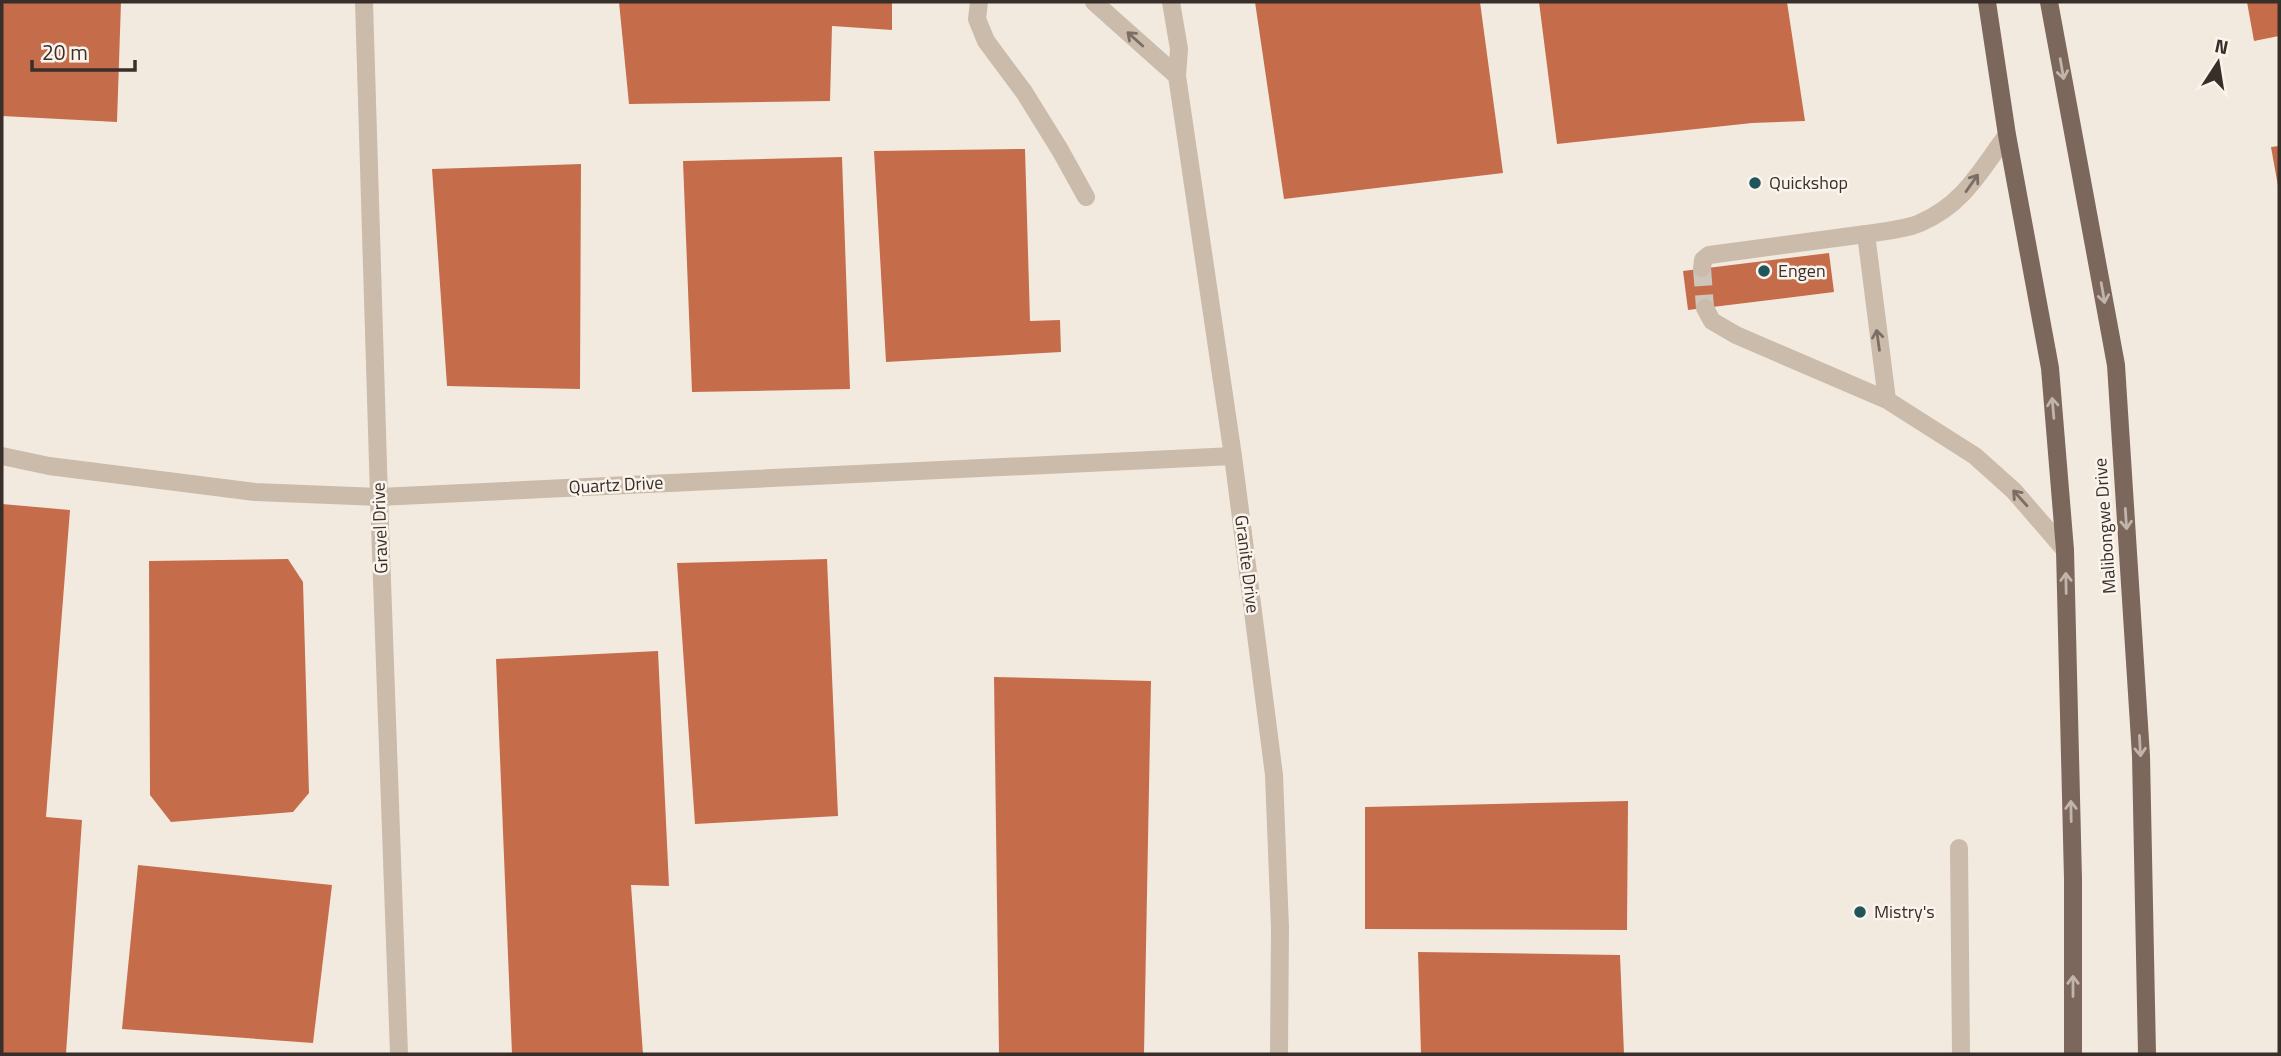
<svg xmlns="http://www.w3.org/2000/svg" width="2281" height="1056" viewBox="0 0 2281 1056" font-family="'Titillium Web',sans-serif">
	<style>
		.building { fill: #c56d4b }
		.lines { fill: none; stroke-linecap: round; stroke-linejoin: round }
		.minor-tunnel { stroke: #cec5bb; stroke-width: 18; stroke-dasharray: 18 9; stroke-linecap: butt }
		.minor { stroke: #cbbbab; stroke-width: 18 }
		.major { stroke: #7b675b; stroke-width: 18 }
		.oneway { stroke: #7b6e64 }
		.oneway2 { stroke: #c1b5ab }
		.poi-dot { fill: #1f555b; stroke: #faf4ec; stroke-width: 2.5 }
		.labels { text-anchor: middle; stroke-width: 5; stroke-linejoin: round; paint-order: stroke }
		.poi-label { font-size: 18px; fill: #392f2a; stroke: #faf4ec; text-anchor: start }
		.street-label { font-size: 18px; fill: #392f2a; stroke: #faf4ec }
	</style>
	<rect width="100%" height="100%" fill="#f3eadf"/>
	<path class="building" d="M 2,2 L 121,2 L 117,122 L 2,116 Z
		M 619,2 L 892,2 L 892,30 L 832,26 L 830,101 L 629,104 Z
		M 1255,2 L 1480,2 L 1503,173 L 1284,199 Z
		M 1539,2 L 1787,2 L 1805,121 L 1752,123 L 1557,144 Z
		M 2247,2 L 2279,2 L 2279,36 L 2254,41 Z
		M 2279,146 L 2279,186 L 2278,186 L 2271,147 Z
		M 1025,149 L 1030,321 L 1060,320 L 1061,352 L 886,362 L 874,151 Z
		M 842,157 L 850,389 L 692,392 L 683,161 Z
		M 581,164 L 580,389 L 447,386 L 432,169 Z
		M 1829,253 L 1834,292 L 1688,310 L 1683,271 Z
		M 2,504 L 70,510 L 46,817 L 82,820 L 66,1054 L 2,1054 Z
		M 288,559 L 303,582 L 309,793 L 293,812 L 171,822 L 150,795 L 149,561 Z
		M 827,559 L 838,816 L 695,824 L 677,563 Z
		M 658,651 L 669,886 L 631,885 L 643,1054 L 512,1054 L 496,659 Z
		M 994,677 L 1151,681 L 1144,1054 L 999,1054 Z
		M 1628,801 L 1627,930 L 1365,929 L 1365,807 Z
		M 138,865 L 332,885 L 313,1043 L 122,1029 Z
		M 1418,952 L 1620,955 L 1624,1054 L 1421,1054 Z"/>
	<g class="lines">
		<path class="minor-tunnel" d="M 1702,268 L 1705,308"/>
		<path class="minor" d="M 364,2 L 379,497 L 399,1054
			M 979,2 L 977,19 L 986,41 L 1024,92 L 1060,150 L 1086,197
			M 1094,2 L 1177,76
			M 1171,2 L 1179,49 L 1177,76 L 1233,456 L 1274,775 L 1280,928 L 1279,1054
			M 2007,135 C 1980,171 1964,204 1920,223 C 1904,230 1883,231 1866,234 L 1887,400 L 1975,456 L 2014,491 L 2065,550
			M 1702,268 L 1703,260 L 1709,255 L 1866,234
			M 1705,308 L 1712,321 L 1736,335 L 1887,400
			M 2,456 L 49,466 L 255,492 L 379,497 L 1233,456
			M 1959,848 L 1961,1054"/>
		<path class="major" d="M 1987,2 L 2007,135 L 2050,368 L 2065,550 L 2073,879 L 2073,1054
			M 2049,2 L 2116,365 L 2141,756 L 2147,1054"/>
	</g>
	<defs><path id="oneway-shaft" d="M-6 0H5M1.5-3L5.5 0L1.5 3" fill="none" stroke-width="1.6" stroke-linecap="round" stroke-linejoin="round" transform="scale(1.75)"/></defs>
	<g class="oneway">
		<use href="#oneway-shaft" transform="translate(1135 39) rotate(-138)"/>
		<use href="#oneway-shaft" transform="translate(1972 183) rotate(-55)"/>
		<use href="#oneway-shaft" transform="translate(1878 340) rotate(-98)"/>
		<use href="#oneway-shaft" transform="translate(2020 498) rotate(-132)"/>
	</g>
	<g class="oneway2">
		<use href="#oneway-shaft" transform="translate(2062 69) rotate(80)"/>
		<use href="#oneway-shaft" transform="translate(2103 293) rotate(80)"/>
		<use href="#oneway-shaft" transform="translate(2053 408) rotate(-95)"/>
		<use href="#oneway-shaft" transform="translate(2126 519) rotate(86)"/>
		<use href="#oneway-shaft" transform="translate(2066 583) rotate(-91)"/>
		<use href="#oneway-shaft" transform="translate(2140 746) rotate(87)"/>
		<use href="#oneway-shaft" transform="translate(2071 811) rotate(-91)"/>
		<use href="#oneway-shaft" transform="translate(2073 986) rotate(-90)"/>
	</g>
	<g class="poi-dot">
		<circle cx="1755" cy="183" r="7"/>
		<circle cx="1764" cy="271" r="7"/>
		<circle cx="1860" cy="912" r="7"/>
	</g>
	<g class="labels">
		<g class="poi-label">
			<text x="1769" y="189">Quickshop</text>
			<text x="1778" y="277">Engen</text>
			<text x="1874" y="918">Mistry's</text>
		</g>
		<g class="street-label">
			<text transform="translate(616 485) rotate(-3)" y="6">Quartz Drive</text>
			<text transform="translate(2105 526) rotate(-94)" y="6">Malibongwe Drive</text>
			<text transform="translate(380 528) rotate(-92)" y="6">Gravel Drive</text>
			<text transform="translate(1247 564) rotate(83)" y="6">Granite Drive</text>
		</g>
	</g>
	<rect width="2281" height="1056" fill="none" stroke="#392f2a" stroke-width="7"/>
	<g transform="translate(2218 63) rotate(12)" stroke="#faf4ec" stroke-width="5" paint-order="stroke">
	<path d="M0-5L12 26L0 18L-12 26Z" fill="#392f2a"/>
	<text y="-10" font-size="19" font-weight="bold" text-anchor="middle" fill="#392f2a">N</text>
	</g>
	<path d="M32 60v10h103v-10" fill="none" stroke="#392f2a" stroke-width="3.5"/>
	<text x="42" y="60" font-size="21" fill="#392f2a" stroke="#faf4ec" stroke-width="5" paint-order="stroke">20 m</text>
</svg>
